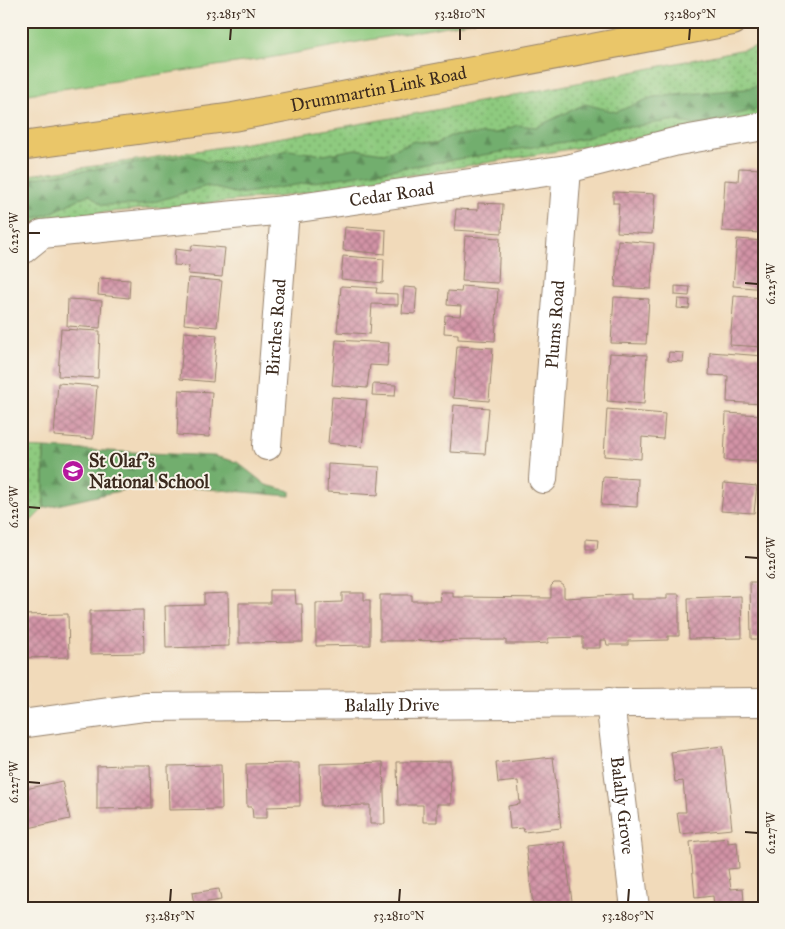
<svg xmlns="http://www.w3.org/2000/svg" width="785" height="929" viewBox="0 0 785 929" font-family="'IM FELL Great Primer',serif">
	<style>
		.grass { fill: url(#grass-dots); stroke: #647a4e }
		.forest { fill: url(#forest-firs); stroke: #566c46 }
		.pitch { fill: #8eca7f; stroke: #647a4e }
		.building { fill: url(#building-cross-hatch) }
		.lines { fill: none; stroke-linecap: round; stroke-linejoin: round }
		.minor-casing { stroke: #96826c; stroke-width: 30 }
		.major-casing { stroke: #96826c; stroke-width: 30 }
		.minor { stroke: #fff; stroke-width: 28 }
		.major { stroke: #eac669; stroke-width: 28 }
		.ticks { fill: none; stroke: #3b2a1e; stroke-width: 2 }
		.labels { text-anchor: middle; stroke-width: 4; stroke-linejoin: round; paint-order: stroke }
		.street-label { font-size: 18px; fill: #3b2a1e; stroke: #f7f3e8 }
		.poi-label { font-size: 18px; font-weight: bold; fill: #3b2a1e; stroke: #f7f3e8; text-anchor: start }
		.neatline { fill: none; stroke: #3b2a1e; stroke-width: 2 }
		.ticks-label { font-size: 12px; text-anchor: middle; fill: #3b2a1e }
	</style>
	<defs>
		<pattern id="grass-dots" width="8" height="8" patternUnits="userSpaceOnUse" patternTransform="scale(1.25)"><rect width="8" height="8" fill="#8eca7f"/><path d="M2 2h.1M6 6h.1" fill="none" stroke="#75a467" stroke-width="1.8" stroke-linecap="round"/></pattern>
		<pattern id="forest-firs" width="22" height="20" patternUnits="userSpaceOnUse" patternTransform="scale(1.25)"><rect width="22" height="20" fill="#72ae6e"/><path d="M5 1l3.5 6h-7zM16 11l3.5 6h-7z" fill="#5f8e5a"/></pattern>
		<pattern id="building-cross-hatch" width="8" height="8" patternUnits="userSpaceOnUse" patternTransform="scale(1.25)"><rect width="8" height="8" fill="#d293a6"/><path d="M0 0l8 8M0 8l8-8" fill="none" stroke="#ac7887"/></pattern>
	</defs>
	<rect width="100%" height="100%" fill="#f7f3e8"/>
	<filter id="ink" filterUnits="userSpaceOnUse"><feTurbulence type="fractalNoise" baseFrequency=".02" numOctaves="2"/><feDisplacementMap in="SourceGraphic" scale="10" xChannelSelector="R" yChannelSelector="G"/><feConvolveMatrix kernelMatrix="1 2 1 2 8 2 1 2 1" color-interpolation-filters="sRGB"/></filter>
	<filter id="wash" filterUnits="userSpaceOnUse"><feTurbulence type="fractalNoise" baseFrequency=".0096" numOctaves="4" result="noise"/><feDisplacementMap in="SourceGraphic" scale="20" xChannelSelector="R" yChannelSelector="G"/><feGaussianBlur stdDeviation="1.12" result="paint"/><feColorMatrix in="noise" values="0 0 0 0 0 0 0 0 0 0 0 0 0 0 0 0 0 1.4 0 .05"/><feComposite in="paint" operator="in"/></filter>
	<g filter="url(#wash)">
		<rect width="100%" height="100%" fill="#f1daba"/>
		<path class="grass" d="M 764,45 L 764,117 L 278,197 L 65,216 L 24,225 L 21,229 L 21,176 C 270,144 519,96 764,45 Z
			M 21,447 L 44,448 L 44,508 L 21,531 Z"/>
		<path class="forest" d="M 764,83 L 764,108 L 732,115 L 710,123 L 694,125 L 674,120 L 632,127 L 616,126 L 583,139 L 239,194 L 207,186 L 144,205 L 102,205 L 89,194 L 49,214 L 21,222 L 21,180 L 190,155 L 207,162 L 230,162 L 289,150 L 324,155 L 355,149 L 384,153 L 414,141 L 436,144 L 450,136 L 497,133 L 517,125 L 536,127 L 585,104 L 616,112 L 653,97 L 746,89 Z
			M 44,448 L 214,456 L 237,462 L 266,485 L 290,491 L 290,496 L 150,484 L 44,508 Z"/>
		<path class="pitch" d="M 21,21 L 475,21 L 263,59 L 21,95 Z"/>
		<g id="blocks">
			<path class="building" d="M 739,168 L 764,169 L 764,233 L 722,231 L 725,180 L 738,181 Z
				M 613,192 L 655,194 L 652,234 L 617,232 L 619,203 L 613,203 Z
				M 478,203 L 503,204 L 502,233 L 454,230 L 456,209 L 478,210 Z
				M 345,227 L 386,230 L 385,254 L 343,250 Z
				M 465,236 L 500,238 L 498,283 L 462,281 Z
				M 737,239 L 764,241 L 764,289 L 733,286 Z
				M 618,240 L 654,243 L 651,289 L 615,287 Z
				M 192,245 L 225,248 L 222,277 L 188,274 L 189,266 L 174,265 L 175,249 L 191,251 Z
				M 343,256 L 384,259 L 383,283 L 341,279 Z
				M 99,278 L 130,280 L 129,298 L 98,295 Z
				M 188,278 L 222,281 L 217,327 L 184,324 Z
				M 341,286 L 377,288 L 376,293 L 398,294 L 398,305 L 372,304 L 370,334 L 337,332 Z
				M 462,286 L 498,289 L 495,341 L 458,339 L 458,334 L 444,333 L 445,315 L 460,316 L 461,306 L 447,305 L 448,291 L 461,292 Z
				M 675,286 L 690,287 L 689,296 L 675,295 Z
				M 404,287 L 417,288 L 415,314 L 402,313 Z
				M 734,296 L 764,298 L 764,347 L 730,345 Z
				M 614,297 L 649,299 L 646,344 L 611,343 Z
				M 68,299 L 102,301 L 100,328 L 67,326 Z
				M 678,299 L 690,300 L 689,309 L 677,308 Z
				M 61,329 L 100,331 L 98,378 L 58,376 Z
				M 184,332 L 217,335 L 213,382 L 180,379 Z
				M 336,340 L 389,343 L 387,366 L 370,365 L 367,388 L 332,385 Z
				M 457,346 L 493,348 L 489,401 L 453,398 Z
				M 669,352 L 684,353 L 683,362 L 668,361 Z
				M 710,352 L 764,356 L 763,404 L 727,402 L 728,376 L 709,375 Z
				M 610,353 L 647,355 L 644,404 L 607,401 Z
				M 58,383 L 97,386 L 93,439 L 54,436 Z
				M 373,384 L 396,385 L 395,396 L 372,395 Z
				M 179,390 L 212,392 L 209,437 L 177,435 Z
				M 332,397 L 367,400 L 362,447 L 328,443 Z
				M 454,405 L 489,408 L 485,454 L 450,452 Z
				M 607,409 L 665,414 L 663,439 L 642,437 L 641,459 L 604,456 Z
				M 726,413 L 762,415 L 760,462 L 724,460 Z
				M 328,464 L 380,467 L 378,495 L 327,492 Z
				M 603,477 L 638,479 L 637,507 L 601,505 Z
				M 724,483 L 757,486 L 754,513 L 721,511 Z
				M 586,539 L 598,540 L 597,549 L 586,549 Z
				M 750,582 L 764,582 L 764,639 L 751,639 Z
				M 554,583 L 560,583 L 564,586 L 564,597 L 566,598 L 631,594 L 631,599 L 667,599 L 667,594 L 679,594 L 679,636 L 668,636 L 668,640 L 628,641 L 628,645 L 607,645 L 606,640 L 600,640 L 600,648 L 582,648 L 582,637 L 548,638 L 548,643 L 531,644 L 506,644 L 506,640 L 380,641 L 380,595 L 412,595 L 412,601 L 441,601 L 440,592 L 453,592 L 453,597 L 551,598 L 551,586 Z
				M 270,590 L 295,590 L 296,604 L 302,604 L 303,642 L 239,643 L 239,603 L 270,603 Z
				M 228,593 L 229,646 L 166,648 L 165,606 L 204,605 L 204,594 Z
				M 342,593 L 364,593 L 364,600 L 370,600 L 370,645 L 316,646 L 316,603 L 342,602 Z
				M 741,596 L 742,638 L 689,639 L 688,598 Z
				M 143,610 L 144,653 L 90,654 L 90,611 Z
				M 68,614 L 69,657 L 21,658 L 21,615 Z
				M 723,746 L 732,829 L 680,834 L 677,812 L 686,812 L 683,781 L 675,782 L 671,752 Z
				M 553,757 L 561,828 L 524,832 L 523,828 L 510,829 L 508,806 L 520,804 L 518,781 L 498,783 L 496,763 Z
				M 450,761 L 451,804 L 437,804 L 437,822 L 423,822 L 423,805 L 398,805 L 397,762 Z
				M 383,762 L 385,824 L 370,824 L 370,805 L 321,806 L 320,764 Z
				M 299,763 L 300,806 L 267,807 L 267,818 L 253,818 L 252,807 L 247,807 L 246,764 Z
				M 123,765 L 150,765 L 151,808 L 97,809 L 97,766 Z
				M 221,765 L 222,809 L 169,810 L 168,766 Z
				M 62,781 L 70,819 L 24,829 L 21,790 Z
				M 728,838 L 728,843 L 737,842 L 739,868 L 728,869 L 731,889 L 743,888 L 744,903 L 714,907 L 713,896 L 695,898 L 690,842 Z
				M 564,842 L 572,901 L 533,905 L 526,846 Z
				M 219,889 L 221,900 L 194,904 L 192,893 Z"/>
		</g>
	</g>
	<g filter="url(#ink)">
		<use href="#blocks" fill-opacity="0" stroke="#96826c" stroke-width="1"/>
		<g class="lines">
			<g class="minor-casing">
				<g id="minor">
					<path id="s1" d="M 21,251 L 42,234 L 285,210 L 567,169 L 678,141 L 764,126"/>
					<path id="s2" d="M 267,446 L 285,210"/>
					<path id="s3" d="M 543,479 L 567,169"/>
					<path id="s4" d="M 610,702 L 635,908"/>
					<path id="s5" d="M 21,724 L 145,707 L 764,702"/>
				</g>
			</g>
			<g class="major-casing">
				<g id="major">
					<path id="s6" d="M 21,146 L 233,117 L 733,21"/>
				</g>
			</g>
			<use href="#minor" class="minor"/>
			<use href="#major" class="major"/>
		</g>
	</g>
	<path class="ticks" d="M 230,40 L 231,28M 460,40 L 460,28M 689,40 L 690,28M 28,233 L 40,233M 745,283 L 758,284M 28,507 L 40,508M 745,557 L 758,558M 28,782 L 40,783M 745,832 L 758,833M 170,902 L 171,889M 399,902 L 400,889M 628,902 L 629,889"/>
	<defs>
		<g id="school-disc" transform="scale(1.125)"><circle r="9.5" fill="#b5179e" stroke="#f7f3e8"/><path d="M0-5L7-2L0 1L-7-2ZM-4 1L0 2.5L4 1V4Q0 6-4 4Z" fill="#fff"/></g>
	</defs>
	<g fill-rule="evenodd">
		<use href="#school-disc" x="73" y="471"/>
	</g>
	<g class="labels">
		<g class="street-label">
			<text dy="6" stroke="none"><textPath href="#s6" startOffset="362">Drummartin Link Road</textPath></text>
			<text dy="6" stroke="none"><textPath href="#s1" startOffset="379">Cedar Road</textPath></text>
			<text dy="6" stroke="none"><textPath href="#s3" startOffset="155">Plums Road</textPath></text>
			<text dy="6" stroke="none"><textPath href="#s2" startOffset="119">Birches Road</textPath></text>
			<text dy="6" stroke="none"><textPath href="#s5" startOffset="372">Balally Drive</textPath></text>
			<text dy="6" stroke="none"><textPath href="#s4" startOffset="104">Balally Grove</textPath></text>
		</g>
		<g class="poi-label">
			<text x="89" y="467">St Olaf's<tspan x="89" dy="21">National School</tspan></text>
		</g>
	</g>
	<rect width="785" height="929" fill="none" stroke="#f7f3e8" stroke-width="55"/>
	<rect x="28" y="28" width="730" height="874" class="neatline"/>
	<g class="ticks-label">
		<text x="231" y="18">53.2815°N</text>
		<text x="460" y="18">53.2810°N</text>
		<text x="690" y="18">53.2805°N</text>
		<text transform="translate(14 233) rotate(-90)" y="4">6.225°W</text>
		<text transform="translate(771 284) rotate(-90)" y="4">6.225°W</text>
		<text transform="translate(14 507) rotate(-90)" y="4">6.226°W</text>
		<text transform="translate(771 558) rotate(-90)" y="4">6.226°W</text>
		<text transform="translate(14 782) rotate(-90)" y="4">6.227°W</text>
		<text transform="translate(771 833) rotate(-90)" y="4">6.227°W</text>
		<text x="170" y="920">53.2815°N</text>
		<text x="399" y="920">53.2810°N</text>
		<text x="628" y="920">53.2805°N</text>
	</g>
</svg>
